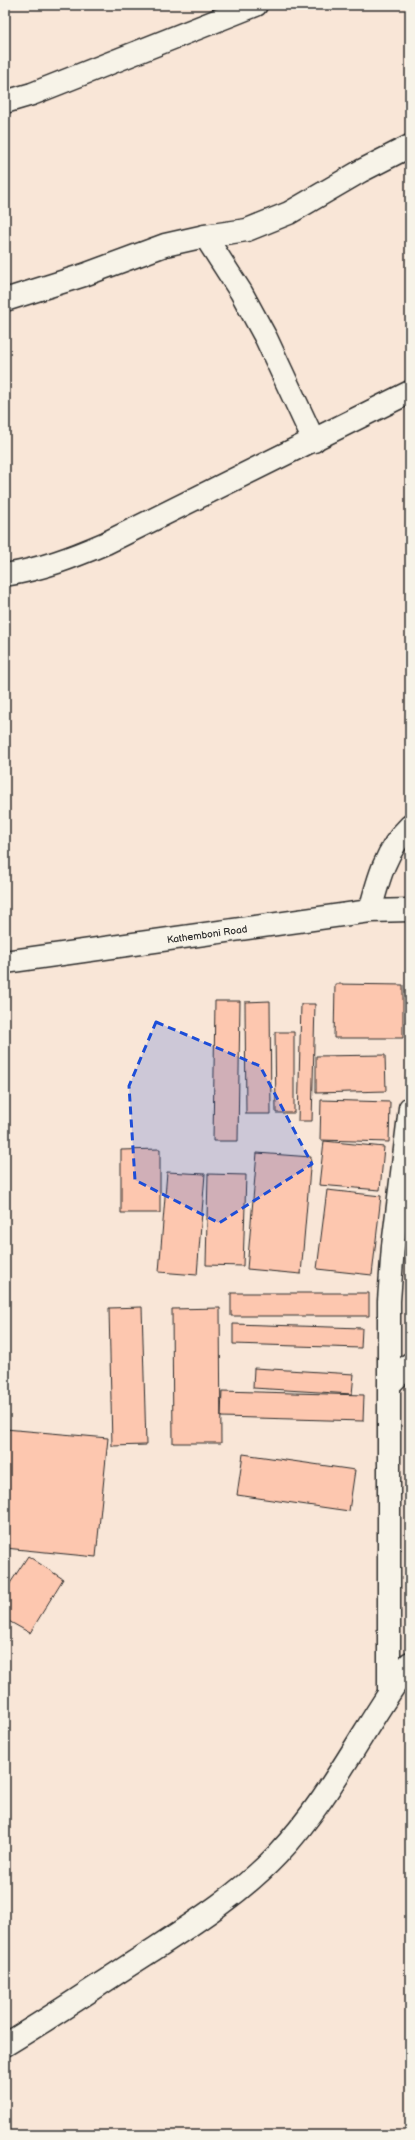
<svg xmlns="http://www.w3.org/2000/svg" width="415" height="2140" viewBox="0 0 415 2140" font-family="'Balsamiq Sans',sans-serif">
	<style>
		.building { fill: #fdc7af; stroke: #2b2b2b }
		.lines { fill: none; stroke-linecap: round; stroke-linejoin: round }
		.minor-casing { stroke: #2b2b2b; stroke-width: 25 }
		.minor { stroke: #f7f3e8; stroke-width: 22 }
		.marked { fill: #1d4ed8; fill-opacity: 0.2; stroke: #1d4ed8; stroke-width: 3; stroke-dasharray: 8 5; stroke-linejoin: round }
		.labels { text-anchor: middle; stroke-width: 3; stroke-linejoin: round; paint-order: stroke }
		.street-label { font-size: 10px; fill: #2b2b2b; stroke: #f7f3e8 }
	</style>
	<rect width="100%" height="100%" fill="#f9e6d7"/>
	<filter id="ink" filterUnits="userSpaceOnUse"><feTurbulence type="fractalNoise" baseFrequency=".025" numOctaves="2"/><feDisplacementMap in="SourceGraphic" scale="8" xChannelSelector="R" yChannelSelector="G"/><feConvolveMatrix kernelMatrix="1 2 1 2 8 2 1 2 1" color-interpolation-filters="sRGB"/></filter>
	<g filter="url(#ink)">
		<path class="building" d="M 335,984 L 403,985 L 403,1038 L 334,1038 Z
			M 215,1001 L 240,1001 L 238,1141 L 213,1141 Z
			M 270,1001 L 271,1114 L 246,1114 L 245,1002 Z
			M 301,1004 L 315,1004 L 312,1121 L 298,1121 Z
			M 275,1032 L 294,1032 L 294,1113 L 276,1113 Z
			M 385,1055 L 386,1091 L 316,1093 L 316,1056 Z
			M 321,1100 L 390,1102 L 389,1142 L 320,1140 Z
			M 324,1141 L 384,1147 L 380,1190 L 319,1185 Z
			M 160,1149 L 160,1213 L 121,1213 L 121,1150 Z
			M 257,1153 L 311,1157 L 301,1274 L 247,1269 Z
			M 167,1172 L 205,1174 L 197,1275 L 159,1272 Z
			M 208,1174 L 246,1175 L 243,1266 L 206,1265 Z
			M 327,1190 L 381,1196 L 372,1275 L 317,1269 Z
			M 231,1293 L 369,1293 L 369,1316 L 231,1316 Z
			M 142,1307 L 146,1445 L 112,1446 L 109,1308 Z
			M 220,1308 L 221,1443 L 173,1443 L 172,1309 Z
			M 233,1324 L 362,1328 L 361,1348 L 233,1344 Z
			M 254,1368 L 354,1374 L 352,1394 L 253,1388 Z
			M 222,1391 L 364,1395 L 363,1421 L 221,1417 Z
			M 5,1429 L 108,1438 L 96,1557 L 5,1548 Z
			M 243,1454 L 355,1470 L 349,1511 L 237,1495 Z
			M 28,1556 L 63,1579 L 30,1633 L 5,1619 L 5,1591 Z"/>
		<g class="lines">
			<g class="minor-casing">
				<g id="minor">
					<path d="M 5,102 L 32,94 L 256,5"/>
					<path d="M 205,236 L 241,292 L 266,338 L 314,441"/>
					<path d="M 5,300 L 84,275 L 165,245 L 205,236 L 247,230 L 289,213 L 361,171 L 410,146"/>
					<path d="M 5,575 C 42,569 71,558 106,543 L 410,392"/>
					<path d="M 370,911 C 378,880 386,849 410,826"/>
					<path id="s1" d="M 5,962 L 370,911 L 410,910"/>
					<path d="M 390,1384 L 410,1364"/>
					<path d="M 389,1692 L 389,1301 L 393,1246 L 410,1108"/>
					<path d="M 5,2045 C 52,2017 98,1985 145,1955 C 191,1925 239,1895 277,1855 C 331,1798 364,1726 410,1663"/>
				</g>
			</g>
			<use href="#minor" class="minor"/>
		</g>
	</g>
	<path class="marked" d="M 156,1022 L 260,1066 L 312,1164 L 219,1223 L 135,1180 L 129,1086 Z"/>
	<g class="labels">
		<g class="street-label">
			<text dy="4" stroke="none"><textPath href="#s1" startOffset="204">Kathemboni Road</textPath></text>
		</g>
	</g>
	<rect width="415" height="2140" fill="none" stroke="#f7f3e8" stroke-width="20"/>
	<rect x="10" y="10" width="395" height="2120" fill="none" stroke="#2b2b2b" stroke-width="1.5" filter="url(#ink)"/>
</svg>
